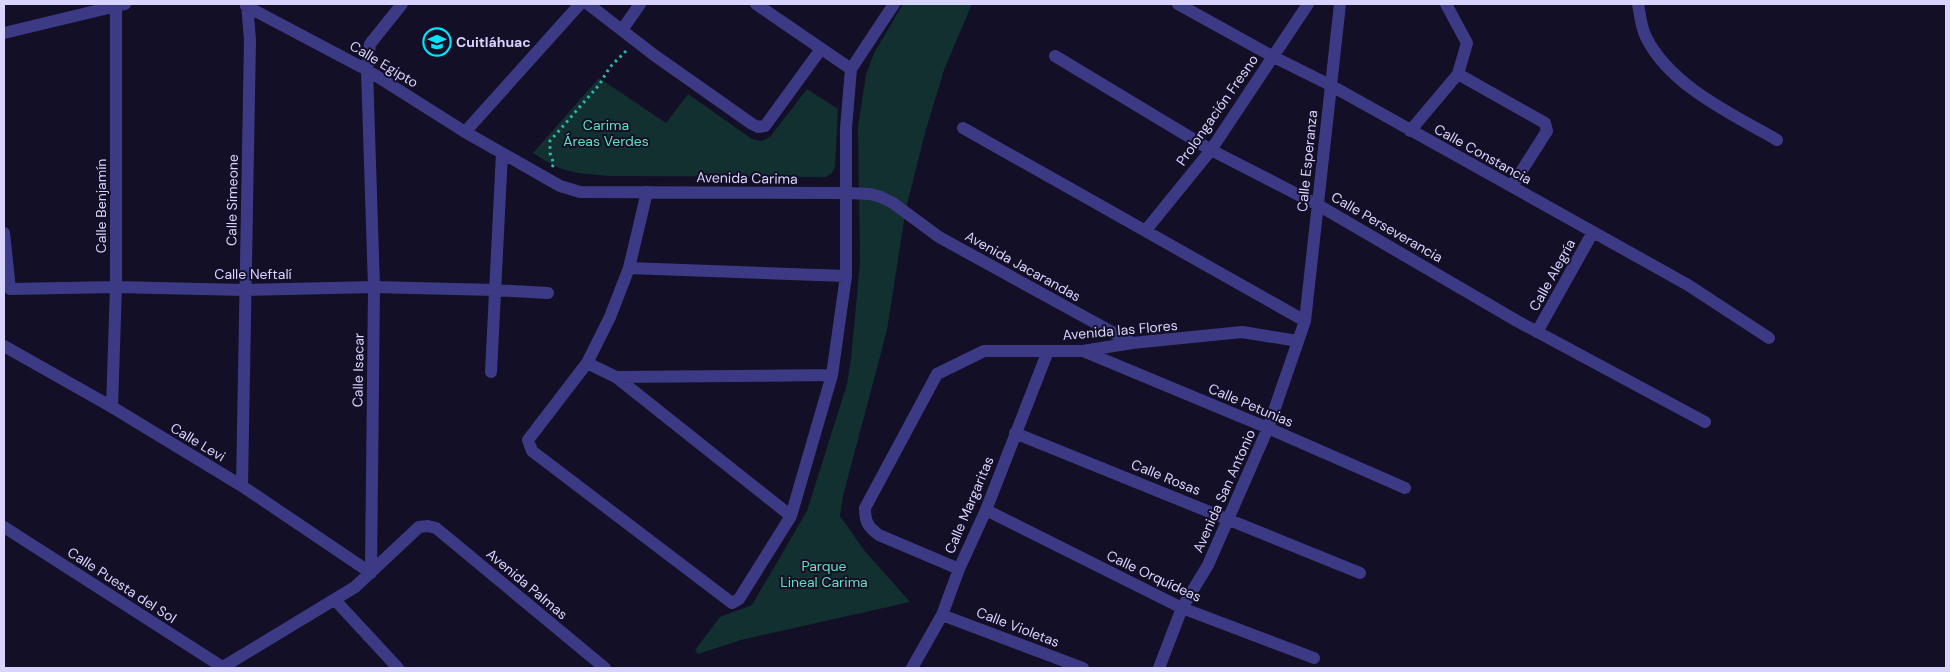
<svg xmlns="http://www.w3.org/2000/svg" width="1950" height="672" viewBox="0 0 1950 672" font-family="'DM Sans',sans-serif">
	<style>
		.green { fill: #12302f }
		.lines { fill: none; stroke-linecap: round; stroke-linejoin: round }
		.path { stroke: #2fb8b0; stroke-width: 3; stroke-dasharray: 2.5 4; stroke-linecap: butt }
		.minor { stroke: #3d3a85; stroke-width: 12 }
		.labels { text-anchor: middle; stroke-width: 4; stroke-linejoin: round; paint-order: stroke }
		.poi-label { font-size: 14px; font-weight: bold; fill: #d9d4ff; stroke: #130f26; text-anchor: start }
		.street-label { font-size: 14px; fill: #d9d4ff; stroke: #130f26 }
		.park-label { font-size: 14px; fill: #5fe0c0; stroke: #130f26 }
	</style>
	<rect width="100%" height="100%" fill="#130f26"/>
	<path class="green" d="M 903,4 L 972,4 L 944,70 L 925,133 L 906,208 L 887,330 L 843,496 L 840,516 L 864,550 L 910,602 L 741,640 L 698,654 L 695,650 L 720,617 L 752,605 L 807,511 L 847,384 L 851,359 L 860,263 L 858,126 L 866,75 L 874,53 Z
		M 599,78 L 666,123 L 688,94 L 752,139 L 762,141 L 770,137 L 807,89 L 838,109 L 835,167 L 832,173 L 826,177 L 608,176 C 591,174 573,174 557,167 C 548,163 540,157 533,153 Z"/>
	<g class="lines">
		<path class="path" d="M 552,167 L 554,164 L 550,153 L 550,141 L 599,85 L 610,67 L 627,50"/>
		<path class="minor" d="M 588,4 L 654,55 L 752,124 L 758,127 L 765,126 L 821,49
			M 756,4 L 851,69
			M 1178,4 L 1272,56 L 1330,85 L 1688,285 L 1769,338
			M 1638,4 C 1640,14 1641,28 1646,37 C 1670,86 1732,114 1777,140
			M 246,6 L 367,70 L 465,132 L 560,186 L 580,192 L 847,193 L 870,194 L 881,197 L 893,203 L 939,237 L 1132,343
			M 622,30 L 640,4
			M 4,33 L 125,4
			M 1055,56 L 1211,150 L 1318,205 L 1517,321 L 1705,422
			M 1458,74 L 1545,123 L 1547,131 L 1512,186
			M 963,128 L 1305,321
			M 1410,131 L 1458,74 L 1467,43 L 1446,4
			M 465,132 L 580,4
			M 647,192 L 629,268 L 610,317 L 587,363 L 528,440 L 532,451 L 732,603 L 739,599 L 791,516 L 832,375 L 846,276 L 846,128 L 851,69 L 894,4
			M 1146,230 L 1211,150 L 1308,4
			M 4,233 L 10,289 L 116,287 L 245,290 L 374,287 L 495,290 L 548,293
			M 629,268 L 846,276
			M 1537,332 L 1593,232
			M 4,346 L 112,407 L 242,486 L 371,573
			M 1083,351 L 1268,428 L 1405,488
			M 587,363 L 616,377 L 832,375
			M 491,372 L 502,153
			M 616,377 L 791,516
			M 112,407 L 116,287 L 116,6
			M 1015,433 L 1360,573
			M 242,486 L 250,40 L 247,4
			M 986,510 L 1182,608 L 1314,658
			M 4,527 L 224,668
			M 959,569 L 879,535 C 868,527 865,522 865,508 L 937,374 L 984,351 L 1083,351 L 1132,343 L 1242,332 L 1298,341
			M 371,573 L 374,287 L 367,70 L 370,44 L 402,4
			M 335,600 L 398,668
			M 942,615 L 1083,668
			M 223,667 L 355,587 L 419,527 L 428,526 L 436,528 L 605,668
			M 912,668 L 942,615 L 959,569 L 986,510 L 1048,351
			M 1159,668 L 1182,608 L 1208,565 L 1268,428 L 1305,321 L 1340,4"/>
	</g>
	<defs>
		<g id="school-ring" transform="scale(1.4375)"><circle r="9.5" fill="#130f26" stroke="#00e5ff" stroke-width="1.5"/><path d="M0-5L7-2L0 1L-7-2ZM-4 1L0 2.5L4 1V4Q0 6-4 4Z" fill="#00e5ff"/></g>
	</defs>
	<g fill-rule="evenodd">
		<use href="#school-ring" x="437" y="42"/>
	</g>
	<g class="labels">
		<g class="poi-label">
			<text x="456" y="47">Cuitláhuac</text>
		</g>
		<g class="street-label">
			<text transform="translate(384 64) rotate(31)" y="5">Calle Egipto</text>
			<text transform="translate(1217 110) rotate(-55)" y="5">Prolongación Fresno</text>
			<text transform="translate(1483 154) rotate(29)" y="5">Calle Constancia</text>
			<text transform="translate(1307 161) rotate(-84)" y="5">Calle Esperanza</text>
			<text transform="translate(747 178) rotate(1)" y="5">Avenida Carima</text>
			<text transform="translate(232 200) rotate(-89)" y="5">Calle Simeone</text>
			<text transform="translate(101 206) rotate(-90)" y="5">Calle Benjamín</text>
			<text transform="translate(1387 227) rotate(30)" y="5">Calle Perseverancia</text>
			<text transform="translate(1023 266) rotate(29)" y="5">Avenida Jacarandas</text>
			<text x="253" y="279">Calle Neftalí</text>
			<text transform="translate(1552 275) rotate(-61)" y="5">Calle Alegría</text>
			<text transform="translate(1120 330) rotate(-5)" y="5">Avenida las Flores</text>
			<text transform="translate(358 370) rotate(-89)" y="5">Calle Isacar</text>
			<text transform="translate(1251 405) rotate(23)" y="5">Calle Petunias</text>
			<text transform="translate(198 442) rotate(31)" y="5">Calle Levi</text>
			<text transform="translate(1166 477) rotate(22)" y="5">Calle Rosas</text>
			<text transform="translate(1224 491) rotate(-66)" y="5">Avenida San Antonio</text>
			<text transform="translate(969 505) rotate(-67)" y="5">Calle Margaritas</text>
			<text transform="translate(1154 576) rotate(25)" y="5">Calle Orquídeas</text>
			<text transform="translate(527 584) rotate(40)" y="5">Avenida Palmas</text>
			<text transform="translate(122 585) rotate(33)" y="5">Calle Puesta del Sol</text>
			<text transform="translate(1018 627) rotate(21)" y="5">Calle Violetas</text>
		</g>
		<g class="park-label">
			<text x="606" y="130">Carima<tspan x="606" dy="16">Áreas Verdes</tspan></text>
			<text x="824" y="571">Parque<tspan x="824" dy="16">Lineal Carima</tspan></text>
		</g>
	</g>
	<rect width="1950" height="672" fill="none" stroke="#d9d4ff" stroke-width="10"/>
</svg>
